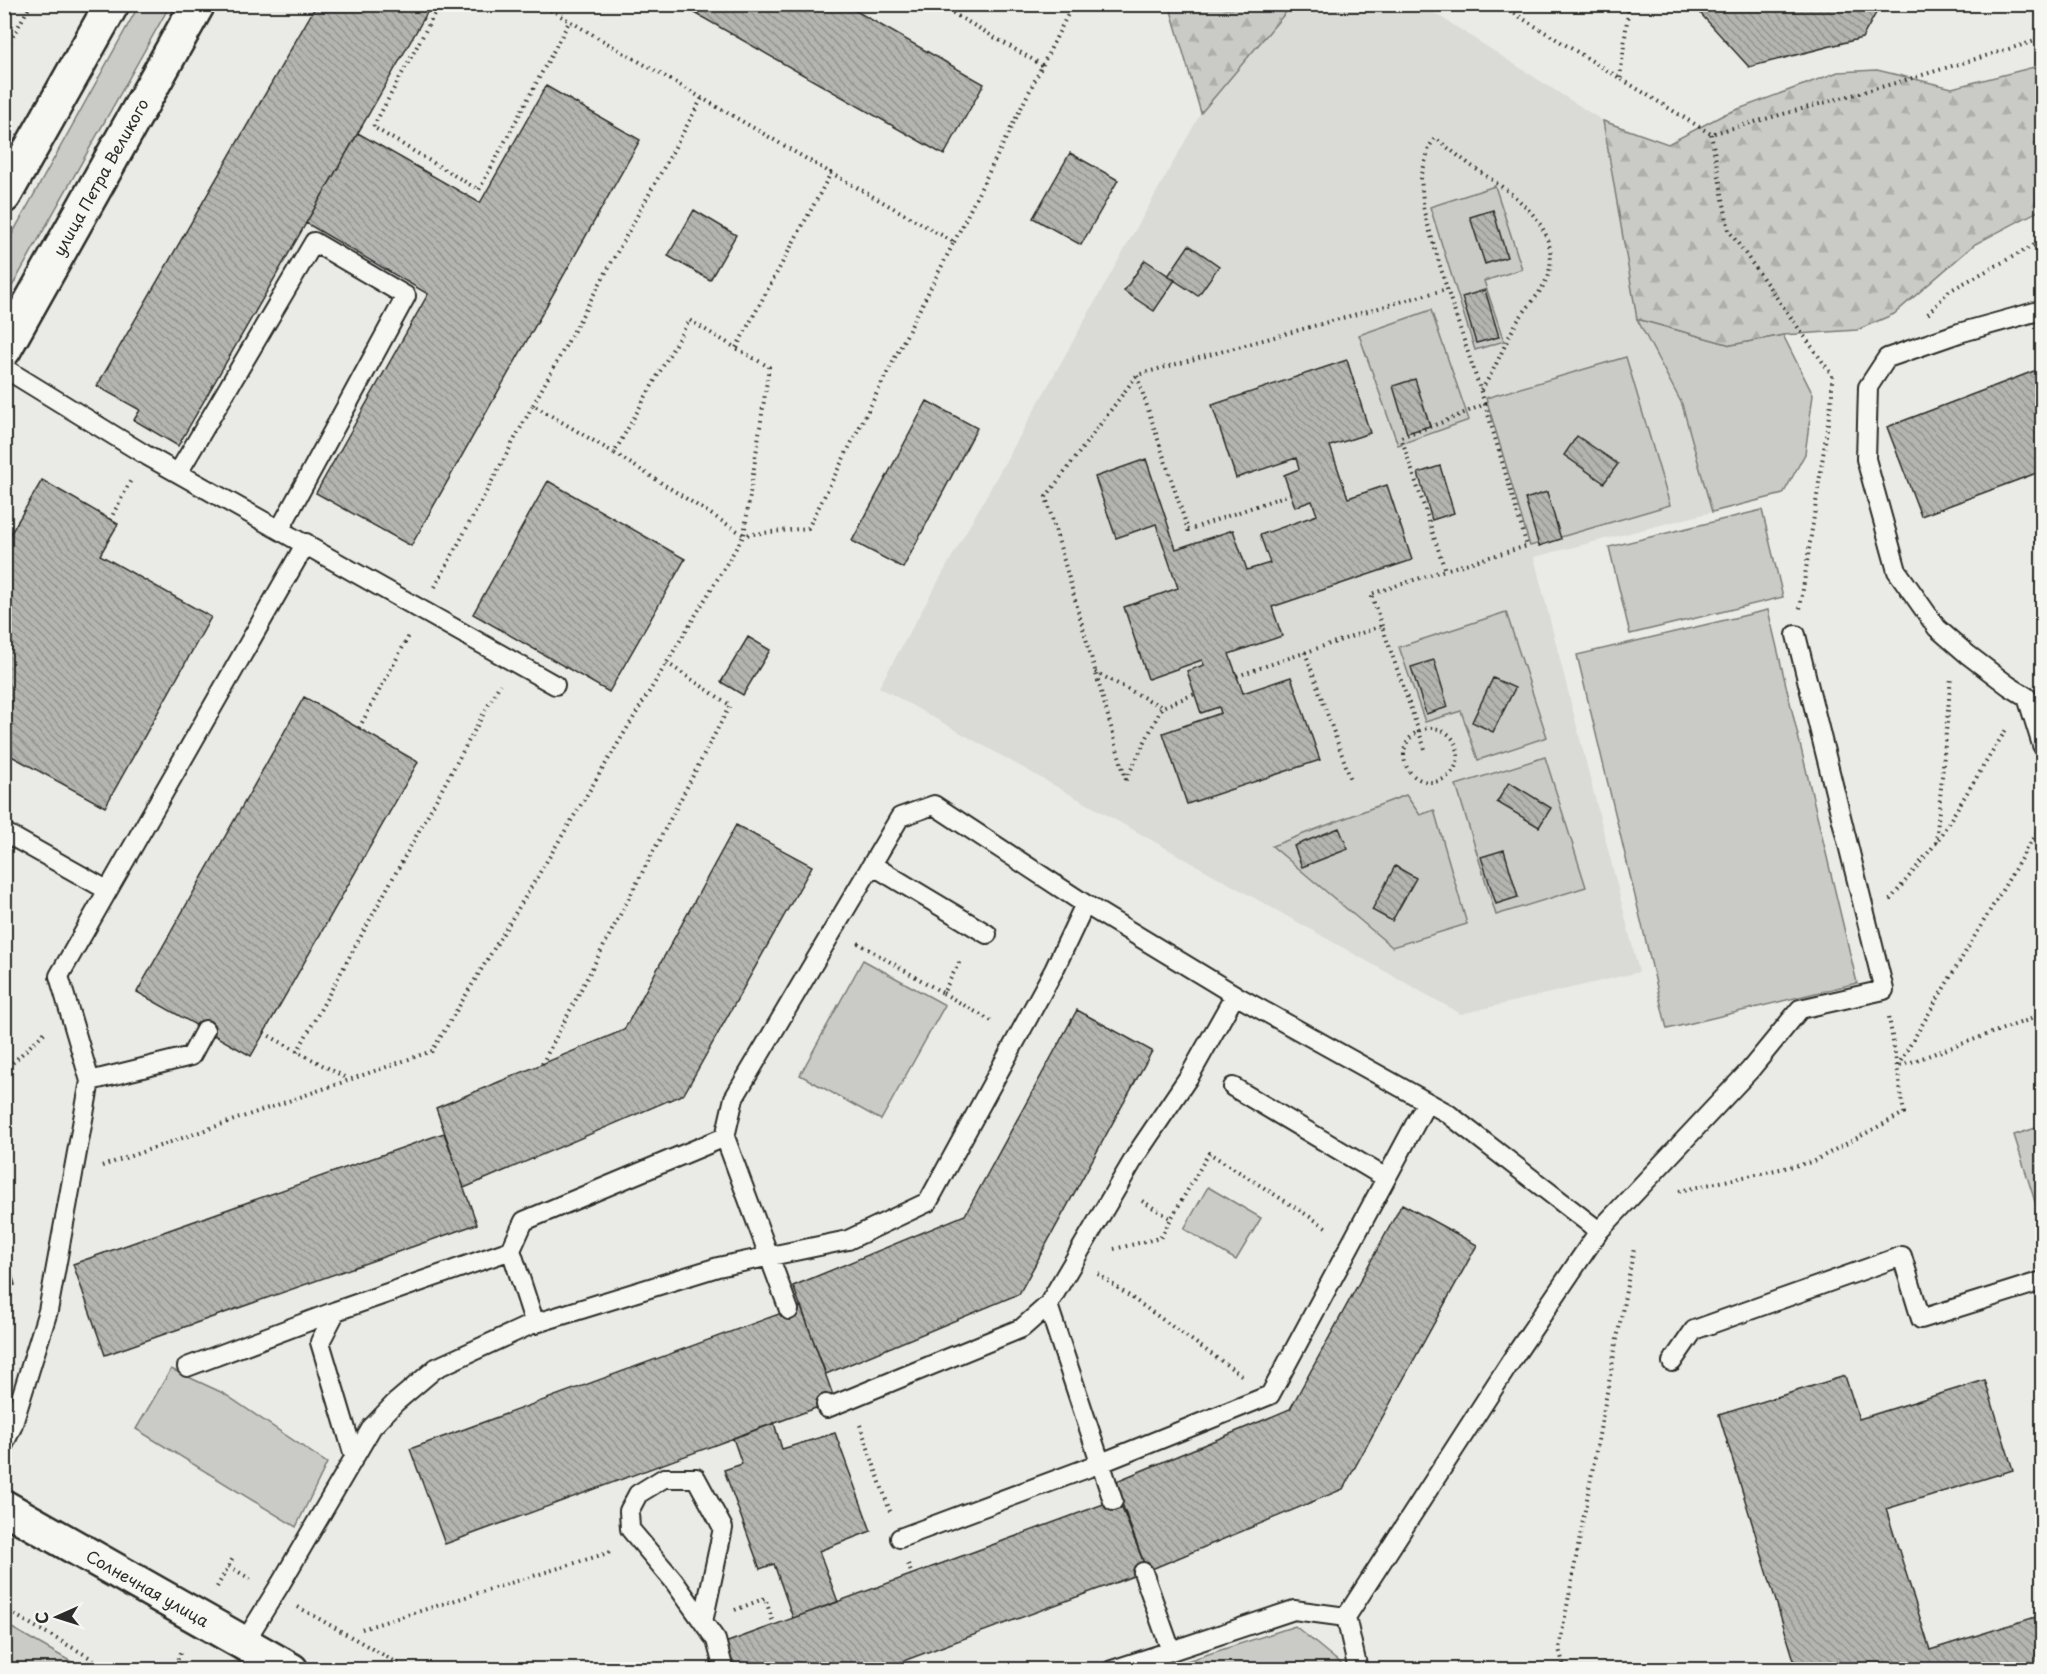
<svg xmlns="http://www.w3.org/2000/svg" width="2047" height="1674" viewBox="0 0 2047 1674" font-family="'Playpen Sans',sans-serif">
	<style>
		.built { fill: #dadad6 }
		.green { fill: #cacac7; stroke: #7a7a79; stroke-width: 1.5 }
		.forest { fill: url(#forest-firs); stroke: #7a7a79; stroke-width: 1.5 }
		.building { fill: url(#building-back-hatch); stroke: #2b2b2b; stroke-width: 1.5 }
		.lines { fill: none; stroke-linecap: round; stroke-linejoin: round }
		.service-casing { stroke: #2b2b2b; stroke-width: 22 }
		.tertiary-casing { stroke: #2b2b2b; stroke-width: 38 }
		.path { stroke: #2b2b2b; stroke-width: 4; stroke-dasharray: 1.5 4.5; stroke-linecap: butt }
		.service { stroke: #f6f6f2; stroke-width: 18 }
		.tertiary { stroke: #f6f6f2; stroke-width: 33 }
		.labels { text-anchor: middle; stroke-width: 6; stroke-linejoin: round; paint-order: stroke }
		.street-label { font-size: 16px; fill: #2b2b2b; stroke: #f6f6f2 }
	</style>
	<defs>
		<pattern id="forest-firs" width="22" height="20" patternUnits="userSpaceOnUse" patternTransform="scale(1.5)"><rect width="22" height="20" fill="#cacac7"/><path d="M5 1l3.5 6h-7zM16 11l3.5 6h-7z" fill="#aeaeab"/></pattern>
		<pattern id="building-back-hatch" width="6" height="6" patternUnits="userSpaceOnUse" patternTransform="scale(1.5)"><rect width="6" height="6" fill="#b4b4b1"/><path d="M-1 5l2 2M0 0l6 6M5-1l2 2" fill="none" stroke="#939390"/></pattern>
	</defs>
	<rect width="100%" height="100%" fill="#eaeae6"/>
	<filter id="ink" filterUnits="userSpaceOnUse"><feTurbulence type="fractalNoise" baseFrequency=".0167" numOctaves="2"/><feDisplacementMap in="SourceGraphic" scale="12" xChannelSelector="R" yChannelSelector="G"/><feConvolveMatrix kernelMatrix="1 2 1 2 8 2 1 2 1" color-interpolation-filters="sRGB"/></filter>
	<g filter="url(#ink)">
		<path class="built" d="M 1292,5 L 1422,5 L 1603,121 L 1637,319 L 1682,404 L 1712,512 L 1534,557 L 1639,972 L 1461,1014 L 879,687 L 1201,113 Z"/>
		<path class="green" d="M 139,5 L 170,5 L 5,299 L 5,247 Z
			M 1495,186 L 1522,269 L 1484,281 L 1504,341 L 1475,350 L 1430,207 Z
			M 1431,310 L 1469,420 L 1398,445 L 1359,335 Z
			M 1637,319 L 1731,345 L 1783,335 L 1813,395 L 1805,454 L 1783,494 L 1712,512 L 1682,404 Z
			M 1626,357 L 1670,505 L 1530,546 L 1486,398 Z
			M 1762,510 L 1783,597 L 1630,634 L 1609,547 Z
			M 1768,610 L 1857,983 L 1667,1029 L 1577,655 Z
			M 1506,612 L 1547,737 L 1478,760 L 1461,711 L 1425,722 L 1399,647 Z
			M 1545,757 L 1586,887 L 1496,915 L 1456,785 Z
			M 1406,795 L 1420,815 L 1434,810 L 1467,924 L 1392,947 L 1272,846 Z
			M 863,960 L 945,1005 L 881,1120 L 800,1075 Z
			M 2042,1126 L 2042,1224 L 2014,1135 Z
			M 1208,1187 L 1261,1218 L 1236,1260 L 1184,1229 Z
			M 171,1369 L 223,1393 L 327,1463 L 296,1527 L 136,1429 Z
			M 5,1624 L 84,1669 L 5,1669 Z
			M 1295,1626 L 1345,1667 L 1345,1669 L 1162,1669 Z"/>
		<path class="forest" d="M 1169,4 L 1292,4 L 1292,5 L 1201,113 Z
			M 2042,65 L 2042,209 L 1975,244 L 1894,314 L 1857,330 L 1783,335 L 1731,345 L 1637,319 L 1603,121 L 1668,144 L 1725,114 L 1838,72 L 1877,70 L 1952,88 Z"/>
		<path class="building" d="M 317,4 L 432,4 L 178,446 L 134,420 L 140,410 L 97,386 Z
			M 679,4 L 844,4 L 984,84 L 944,155 Z
			M 1709,4 L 1881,4 L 1862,38 L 1749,67 L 1701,14 Z
			M 546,86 L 640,140 L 411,546 L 316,493 L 428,294 L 306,223 L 358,133 L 480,203 Z
			M 1070,153 L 1118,180 L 1081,245 L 1033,218 Z
			M 694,210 L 736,235 L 710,280 L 668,256 Z
			M 1493,210 L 1507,257 L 1485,264 L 1470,217 Z
			M 1189,245 L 1219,266 L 1198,296 L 1168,276 Z
			M 1145,260 L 1175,280 L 1154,311 L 1124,291 Z
			M 1485,290 L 1499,337 L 1476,343 L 1462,297 Z
			M 1347,360 L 1370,433 L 1330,446 L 1348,498 L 1387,485 L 1412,560 L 1272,607 L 1282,636 L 1229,654 L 1243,693 L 1291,677 L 1320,760 L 1187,804 L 1163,733 L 1221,713 L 1219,707 L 1201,713 L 1187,671 L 1204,665 L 1202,660 L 1148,679 L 1124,607 L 1178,588 L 1156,524 L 1116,538 L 1095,477 L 1146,459 L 1176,549 L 1233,530 L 1247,570 L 1270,563 L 1260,535 L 1317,515 L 1312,501 L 1295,507 L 1284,475 L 1299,469 L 1296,458 L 1236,478 L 1212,405 Z
			M 2042,368 L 2042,471 L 1921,516 L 1887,427 Z
			M 1415,379 L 1430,426 L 1407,433 L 1393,386 Z
			M 927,401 L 977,428 L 903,568 L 852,541 Z
			M 1577,436 L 1618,464 L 1604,483 L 1564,455 Z
			M 1440,466 L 1454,513 L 1432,520 L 1418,473 Z
			M 42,480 L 118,524 L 100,555 L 211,617 L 105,807 L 4,752 L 4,545 Z
			M 548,481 L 685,559 L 609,692 L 473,614 Z
			M 1547,492 L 1561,539 L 1539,546 L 1525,499 Z
			M 2042,535 L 2042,556 L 2035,538 Z
			M 748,637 L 770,650 L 743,695 L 721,682 Z
			M 1434,660 L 1448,707 L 1426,714 L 1411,667 Z
			M 1493,678 L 1515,688 L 1493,732 L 1472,722 Z
			M 304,697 L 418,762 L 251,1056 L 137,992 Z
			M 1509,782 L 1551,808 L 1539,827 L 1497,802 Z
			M 736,825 L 812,866 L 684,1094 L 464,1188 L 436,1108 L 624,1030 Z
			M 1339,828 L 1348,849 L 1302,867 L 1294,846 Z
			M 1504,850 L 1518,897 L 1496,904 L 1481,857 Z
			M 1395,866 L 1416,878 L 1392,921 L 1372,910 Z
			M 1077,1010 L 1152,1051 L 1019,1294 L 826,1374 L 793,1286 L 965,1215 Z
			M 444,1133 L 477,1224 L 105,1355 L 73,1264 Z
			M 1402,1204 L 1477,1245 L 1343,1489 L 1147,1571 L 1112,1483 L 1290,1409 Z
			M 4,1246 L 15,1285 L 4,1288 Z
			M 801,1306 L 835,1401 L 445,1544 L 410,1449 Z
			M 1845,1376 L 1859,1419 L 1985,1380 L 2013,1470 L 1886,1509 L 1930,1650 L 2042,1615 L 2042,1670 L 2030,1670 L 2028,1662 L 2004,1670 L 1797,1670 L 1719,1415 Z
			M 774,1423 L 782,1449 L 835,1433 L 871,1531 L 819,1551 L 838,1602 L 793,1618 L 774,1564 L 760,1569 L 724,1470 L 742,1464 L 733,1438 Z
			M 1120,1498 L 1147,1571 L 879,1670 L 734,1670 L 725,1643 Z"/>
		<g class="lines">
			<g class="service-casing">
				<path id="service" d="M 2042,310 L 1959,333 L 1887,358 L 1868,387 L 1866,459 L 1897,571 L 1937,628 L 1967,654 L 2009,686 L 2027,697 L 2042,745
					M 4,368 L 144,454 L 555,685
					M 178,473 L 314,242 L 406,296 L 280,529
					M 4,832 L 107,890
					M 872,865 L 987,934
					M 1085,904 L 1235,995 L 1447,1113 L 1599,1231 L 1513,1358 L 1346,1617 L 1358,1670
					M 90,1081 L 191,1056 L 205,1030
					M 1233,1087 L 1386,1178
					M 725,1137 L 789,1310
					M 1599,1231 L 1750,1070 L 1800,1009 L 1884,990 L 1796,635
					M 511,1250 L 535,1324
					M 1048,1305 L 1113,1501
					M 1672,1362 L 1694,1330 L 1902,1256 L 1921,1319 L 2042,1281
					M 187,1367 L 336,1311
					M 826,1404 L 827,1408 L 1022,1328 L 1048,1305 L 1138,1152 L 1190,1075 L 1235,995
					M 4,1444 L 12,1427 L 48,1311 L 90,1081 L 59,976 L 306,543
					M 900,1538 L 1101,1463 L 1270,1395 L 1427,1102
					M 703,1622 L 723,1528 L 696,1478 L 664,1478 L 638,1494 L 629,1511 L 630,1529 L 673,1580 L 716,1640 L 724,1670
					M 244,1643 L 281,1583 L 372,1427 L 395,1403 L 436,1368 L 530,1325 L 718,1267 L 848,1240 L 928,1202 L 1054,970 L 1085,904 L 934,805 L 900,817 L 734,1098 L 725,1137 L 524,1221 L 511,1250 L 336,1311 L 320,1342 L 354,1456
					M 1171,1651 L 1294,1610 L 1346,1617
					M 1112,1670 L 1171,1651 L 1143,1572"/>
			</g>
			<g class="tertiary-casing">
				<g id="tertiary">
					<path d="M 4,196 L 112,4"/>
					<path id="s1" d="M 4,350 L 198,4"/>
					<path id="s2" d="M 4,1507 L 291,1670"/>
				</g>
			</g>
			<path class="path" d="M 440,4 L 373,127 L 479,190 L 569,22
				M 540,4 L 831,173
				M 937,4 L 1042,65
				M 1499,4 L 1711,134 L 1899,82 L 2042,39
				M 4,52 L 31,4
				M 1620,78 L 1629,4
				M 1711,134 L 1729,231 L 1832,375 L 1832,396 L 1800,609
				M 954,242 L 1073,4
				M 1928,314 L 1949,291 L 2042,241
				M 1137,376 L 1188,530 L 1290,494
				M 1481,390 C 1496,369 1504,344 1517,322 C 1527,306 1544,291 1549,272 C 1560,224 1513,194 1479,171 C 1464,161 1450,149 1435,138 L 1429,147 L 1421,178 L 1424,212 L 1447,289 L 1485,404
				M 533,405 L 702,98
				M 110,520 L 132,478
				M 435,587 L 533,405 L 614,453
				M 1382,626 L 1371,594 L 1445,570 L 1401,437 L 1443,422 L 1485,404 L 1527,546 L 1445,570
				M 1305,652 L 1351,780
				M 1095,672 L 1162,707
				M 1237,676 L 1382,626 L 1426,752
				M1404 755a27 27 0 1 1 54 0a27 27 0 1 1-54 0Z
				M 359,728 L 410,634
				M 1126,780 L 1046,497 L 1137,375 L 1447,289
				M 1126,780 L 1162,707 L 1195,694
				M 1936,843 L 1951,677
				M 1890,900 L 1936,843 L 2007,728
				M 858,943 L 943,993 L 960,961
				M 943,993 L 995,1023
				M 1889,1017 L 1897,1067 L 2042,1015
				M 264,1033 L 348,1079
				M 297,1052 L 500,684
				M 542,1064 L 730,705 L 667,663
				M 4,1071 L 47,1030
				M 102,1166 L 432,1051 L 744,535 L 614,453 L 689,320 L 736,348 L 831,173 L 954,242 L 808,528 L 744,535 L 769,367 L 736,348
				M 1679,1191 L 1812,1162 L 1904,1113 L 1897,1067 L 2042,823
				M 1142,1201 L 1172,1219
				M 1114,1249 L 1160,1238 L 1209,1153 L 1329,1229
				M 1098,1274 L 1244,1377
				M 860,1425 L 891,1514
				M 908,1564 L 912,1575
				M 229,1566 L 250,1579
				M 217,1587 L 234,1556
				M 298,1607 L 410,1670
				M 4,1609 L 112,1670
				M 735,1610 L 765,1598 L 774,1625
				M 362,1629 L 614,1551
				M 172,1670 L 183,1649
				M 1565,1670 L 1559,1649 L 1634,1248"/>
			<use href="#service" class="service"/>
			<use href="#tertiary" class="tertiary"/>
		</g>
	</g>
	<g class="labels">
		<g class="street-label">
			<text dy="6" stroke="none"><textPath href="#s1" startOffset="198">улица Петра Великого</textPath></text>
			<text dy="6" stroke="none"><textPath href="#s2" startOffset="165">Солнечная улица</textPath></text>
		</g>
	</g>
	<rect width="2047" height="1674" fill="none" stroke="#f6f6f2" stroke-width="24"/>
	<rect x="12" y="12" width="2023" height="1650" fill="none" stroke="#2b2b2b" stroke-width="2" filter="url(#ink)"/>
	<g transform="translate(57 1617) rotate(267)" stroke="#f6f6f2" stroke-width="4.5" paint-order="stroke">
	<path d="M0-4.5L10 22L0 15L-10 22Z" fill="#2b2b2b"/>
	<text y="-9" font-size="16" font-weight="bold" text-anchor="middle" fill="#2b2b2b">С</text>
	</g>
</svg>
